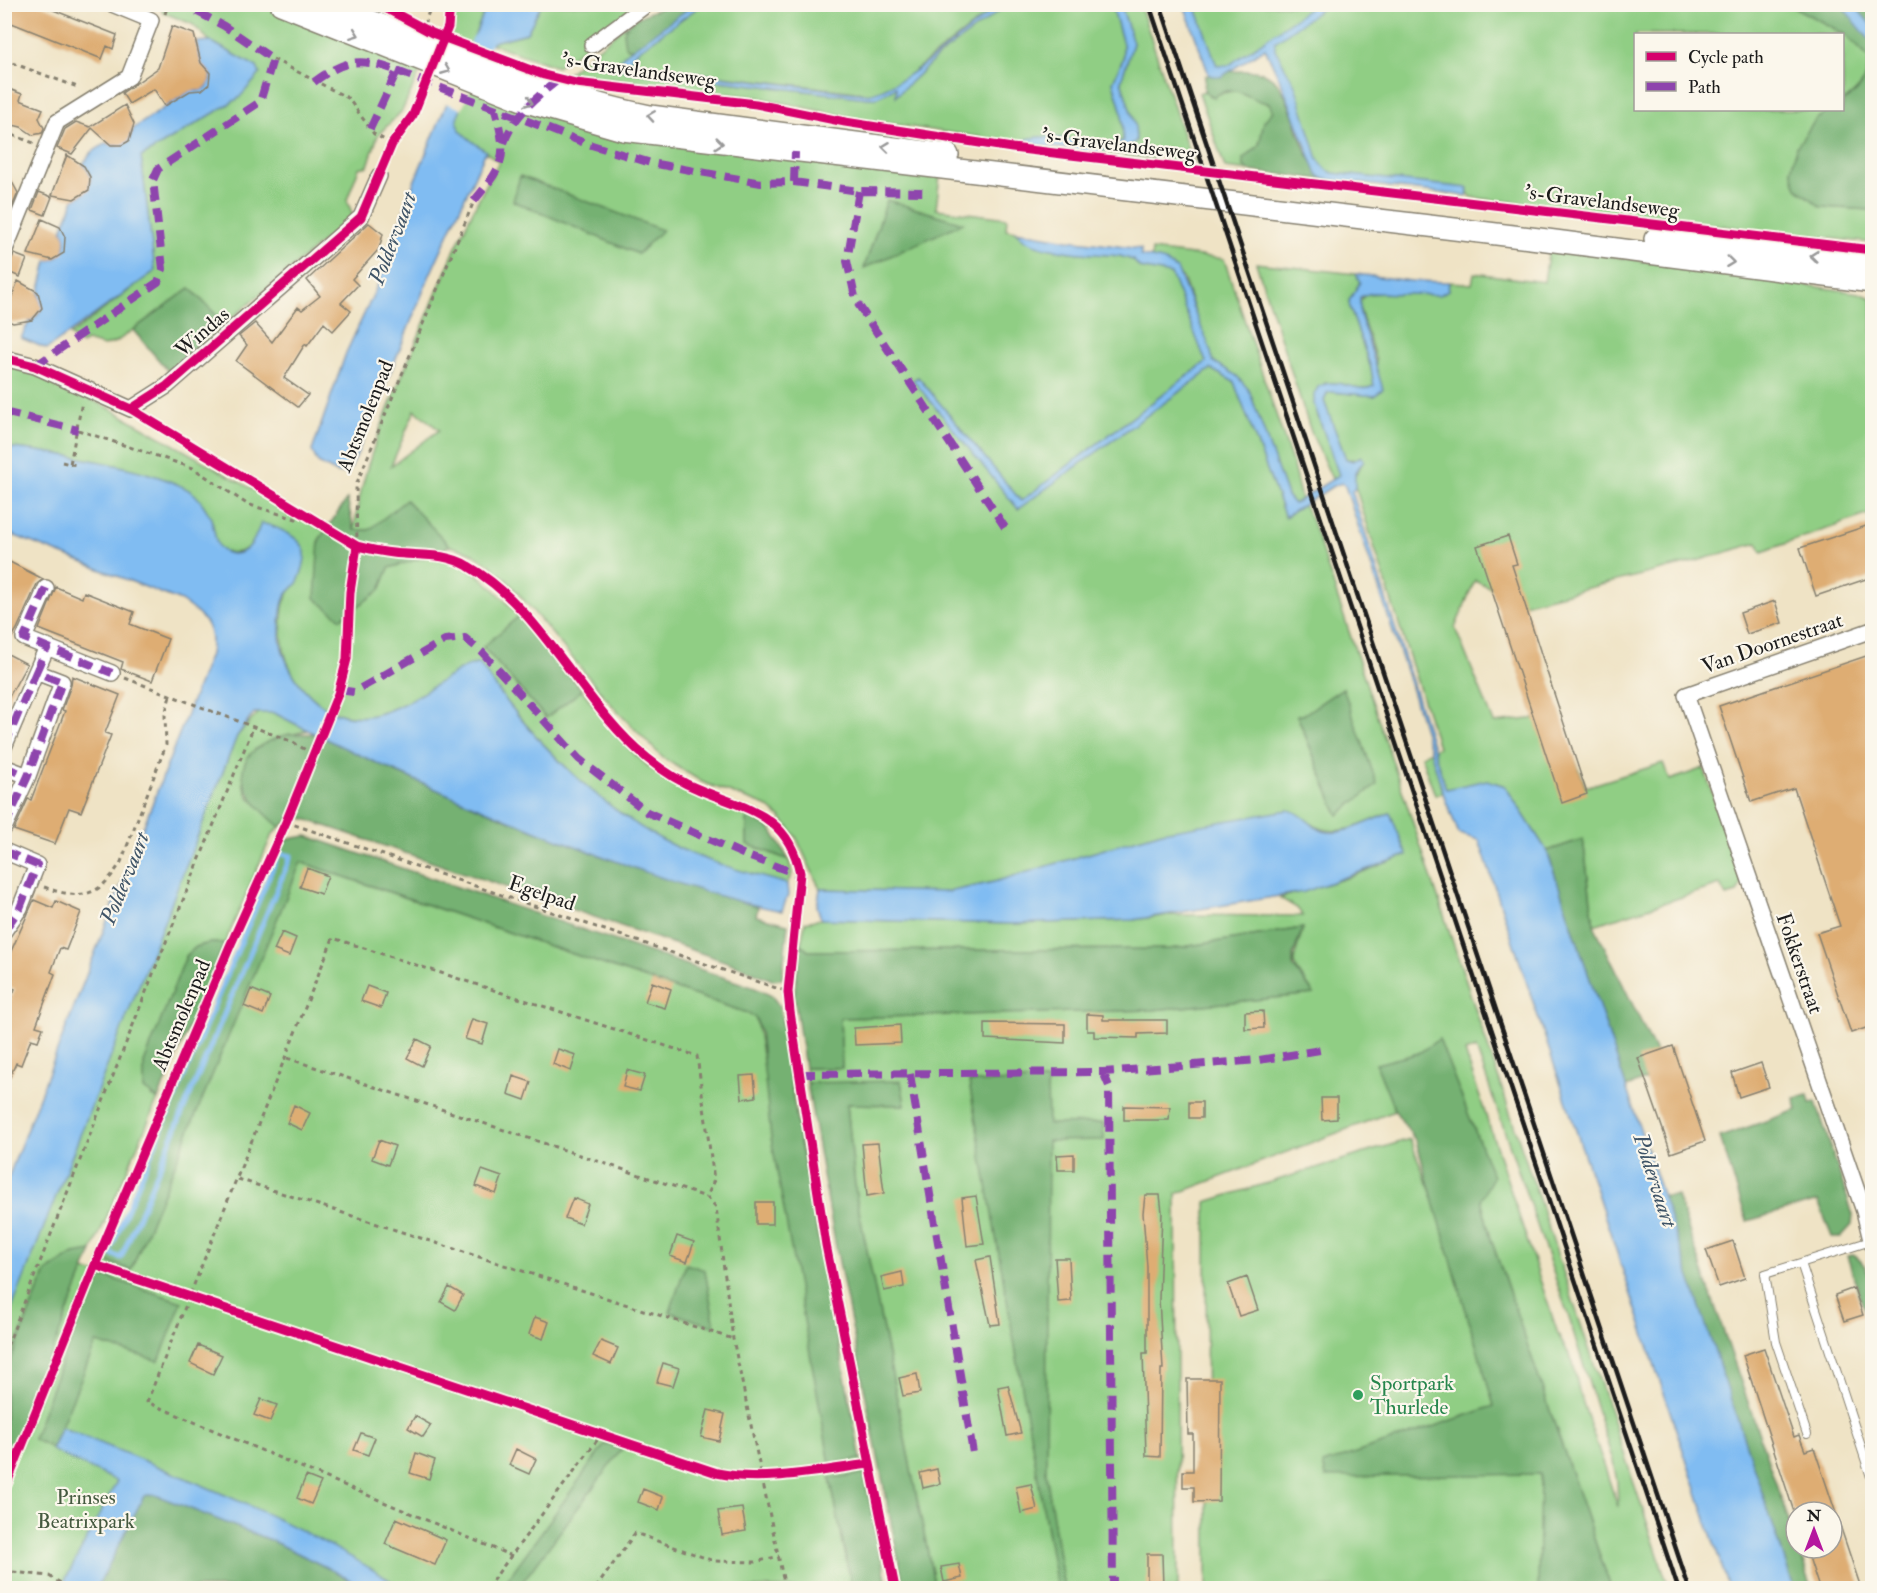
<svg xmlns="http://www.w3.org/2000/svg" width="1877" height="1593" viewBox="0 0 1877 1593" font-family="'IM FELL Double Pica',serif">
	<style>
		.green { fill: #90ce84; stroke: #567550; stroke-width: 1.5; fill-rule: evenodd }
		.forest { fill: #74b172; stroke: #486647; stroke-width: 1.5 }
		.water { fill: #80bcf2; stroke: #4e6c87; stroke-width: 1.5 }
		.pier { fill: #efe3c5 }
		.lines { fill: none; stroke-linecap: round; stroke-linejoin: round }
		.stream { stroke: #80bcf2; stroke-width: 5 }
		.canal { stroke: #80bcf2; stroke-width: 18 }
		.building { fill: #dead73 }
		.lane-casing { stroke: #868070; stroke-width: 10 }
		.street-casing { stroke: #868070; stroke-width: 18 }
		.secondary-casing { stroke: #868070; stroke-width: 24 }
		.path { stroke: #868070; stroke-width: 3; stroke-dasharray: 4.5 4.5; stroke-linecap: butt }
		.lane { stroke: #fff; stroke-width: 8 }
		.street { stroke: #fff; stroke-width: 15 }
		.secondary { stroke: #fff; stroke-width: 21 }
		.rail { stroke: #1c1c1c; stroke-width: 4.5 }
		.quiet { stroke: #8e44ad; stroke-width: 8; stroke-dasharray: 15 8; stroke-linecap: butt }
		.cycleway-casing { stroke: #fbf7ec; stroke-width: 13 }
		.cycleway { stroke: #d6006c; stroke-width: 9 }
		.oneway { stroke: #999 }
		.leisure-dot { fill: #2e9e5b; stroke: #fbf7ec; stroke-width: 2 }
		.labels { text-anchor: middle; stroke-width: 4.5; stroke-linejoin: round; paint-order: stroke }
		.street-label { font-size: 21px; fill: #1c1c1c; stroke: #fbf7ec }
		.leisure-label { font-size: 21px; fill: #27864d; stroke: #fbf7ec; text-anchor: start }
		.park-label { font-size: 21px; fill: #455a40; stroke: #fbf7ec }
		.water-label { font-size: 22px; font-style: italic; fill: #3f5467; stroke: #fbf7ec }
	</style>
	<rect width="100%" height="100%" fill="#fbf7ec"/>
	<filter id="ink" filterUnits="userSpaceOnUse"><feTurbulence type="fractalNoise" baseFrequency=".0167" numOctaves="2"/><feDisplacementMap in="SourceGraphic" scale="12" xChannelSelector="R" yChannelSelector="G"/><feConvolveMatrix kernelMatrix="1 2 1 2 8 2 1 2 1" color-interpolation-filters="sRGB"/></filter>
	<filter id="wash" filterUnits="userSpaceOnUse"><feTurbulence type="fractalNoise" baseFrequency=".008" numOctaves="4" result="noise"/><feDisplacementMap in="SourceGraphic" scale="24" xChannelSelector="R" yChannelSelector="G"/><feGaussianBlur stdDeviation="1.35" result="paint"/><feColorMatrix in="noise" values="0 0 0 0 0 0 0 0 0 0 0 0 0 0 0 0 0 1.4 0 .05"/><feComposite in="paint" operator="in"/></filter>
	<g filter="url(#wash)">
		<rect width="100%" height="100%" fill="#efe3c5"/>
		<path class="green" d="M 163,5 L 277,5 L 425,61 L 402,111 L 378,135 L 368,166 L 359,168 L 347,200 L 353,216 L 225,324 L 190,288 L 116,342 L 104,346 L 86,341 L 81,344 L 70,335 L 155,271 L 141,157 L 239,98 L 257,67 L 210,41 L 192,24 L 162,12 Z
			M 456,5 L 487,5 L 459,73 L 438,66 L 447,27 Z
			M 541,5 L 642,5 L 557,67 L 489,43 L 527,33 Z
			M 701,5 L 999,5 L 901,81 L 873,94 L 630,65 L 631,56 Z
			M 1007,5 L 1112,5 L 1123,44 L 1123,59 L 1113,82 L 1122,113 L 1123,141 L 1106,143 L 1023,140 L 1018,143 L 864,120 L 760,98 L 567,74 L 626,25 L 626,47 L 633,49 L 625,54 L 623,70 L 868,98 L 876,98 L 896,86 L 897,95 L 938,56 Z
			M 1121,5 L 1140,5 L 1193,164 L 1164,160 L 1164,154 L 1155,153 L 1154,159 L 1099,153 L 1101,150 L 1116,150 L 1136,141 L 1135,125 L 1121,81 L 1133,43 Z
			M 1195,5 L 1790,5 L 1845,34 L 1869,58 C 1869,80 1860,90 1843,102 L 1842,34 L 1636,34 L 1636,110 L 1831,110 C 1808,125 1797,144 1791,170 L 1821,207 L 1872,210 L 1872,243 L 1484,199 L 1471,197 L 1467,191 L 1337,176 L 1323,170 L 1317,160 L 1271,40 L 1218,72 Z
			M 472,78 L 940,175 L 936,209 L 1007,218 L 1006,229 L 1016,231 C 1029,254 1095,253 1120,256 L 1133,260 L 1140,268 L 1171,274 L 1207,361 L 1021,501 L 918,377 L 914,380 L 1018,509 L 1211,369 L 1234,382 L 1285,517 L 1303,504 L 1312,521 L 1669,1588 L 1611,1588 L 1491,1239 L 1439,1040 L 1419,1053 L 1377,1065 L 1395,1111 L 1176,1194 L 1178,1588 L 935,1588 L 856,1196 L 847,1104 L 905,1105 L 901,1082 L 807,1083 L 805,1068 L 842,1068 L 840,1018 L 1152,1010 L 1314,994 C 1288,954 1291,974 1303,928 L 1170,949 L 808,951 L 801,944 L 805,922 L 821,919 L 1014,924 L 1133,920 L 1170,915 L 1303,916 L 1297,908 L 1280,898 L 1350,877 L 1406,855 L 1390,813 C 1365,822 1337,841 1313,824 L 1162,832 L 994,882 L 948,892 L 820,889 L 796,837 L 781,818 L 766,806 L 702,782 L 663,758 L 617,711 L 506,579 L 489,564 L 470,552 L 450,546 L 433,529 L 354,530 C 362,463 391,402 417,340 C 442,280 466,218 499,162 L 459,132 L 455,119 ZM 415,410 L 439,430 L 391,466 ZM 1343,688 L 1338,815 L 1297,716 L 1303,715 ZM 1476,1048 L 1569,1318 L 1613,1462 L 1617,1481 L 1618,1507 L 1579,1391 L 1573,1362 L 1558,1334 L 1465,1052 Z
			M 1204,91 L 1209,96 C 1221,94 1235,88 1248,93 C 1256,97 1259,102 1269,102 L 1273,111 L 1269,116 L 1258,146 L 1243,159 L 1244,166 L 1249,171 L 1225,168 L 1199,93 Z
			M 1549,247 L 1859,293 L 1872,298 L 1872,513 L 1762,552 L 1757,543 L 1690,563 L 1523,604 L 1475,580 L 1455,628 L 1494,723 L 1557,716 L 1586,787 L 1663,763 L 1670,780 L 1704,768 L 1742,883 L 1737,893 L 1726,896 L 1720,885 L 1594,925 L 1583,839 L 1547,851 L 1505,786 L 1487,780 L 1435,795 L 1421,756 L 1438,747 L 1353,480 L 1364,460 L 1346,459 L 1324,401 L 1327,393 L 1332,392 L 1375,396 L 1376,360 L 1358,304 L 1365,294 L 1448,290 L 1449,282 L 1472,284 L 1474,273 L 1544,282 Z
			M 1152,250 L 1224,259 L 1292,462 L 1301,499 L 1294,504 L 1287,496 L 1249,390 L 1213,361 L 1183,278 L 1162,260 L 1151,258 Z
			M 1256,263 L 1356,274 L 1360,282 L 1349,301 L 1350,308 L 1371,368 L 1374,386 C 1361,393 1340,381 1325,383 L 1317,415 L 1339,469 L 1339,475 L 1333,481 L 1311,432 Z
			M 4,364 L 30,371 L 109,408 L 326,531 L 319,540 L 380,590 L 389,568 C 400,565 414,558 426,557 C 467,555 494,588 519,616 L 484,648 L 546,718 L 582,690 C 608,723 633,761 671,782 C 695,795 721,804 747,814 L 747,844 L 789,860 L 792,874 L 787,884 C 746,872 704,862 666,842 C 592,803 526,731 479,664 C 474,666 471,664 467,667 C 414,695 358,750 304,689 C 283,665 279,638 283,607 C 287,585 312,572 302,545 L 252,544 C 241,555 222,558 215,540 C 213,535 214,528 212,522 C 210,514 199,497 191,492 C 152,467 52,452 5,447 Z
			M 260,711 L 274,713 L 309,730 L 274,739 L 254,750 L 243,783 L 248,796 L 280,827 L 272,835 L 225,943 L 209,943 L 196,947 L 186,956 L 169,1004 L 151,1096 L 158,1099 L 92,1251 L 46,1272 L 11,1360 L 77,1287 L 84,1270 L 99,1275 L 105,1261 L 131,1270 L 300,862 L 750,1014 L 756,1019 L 830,1464 L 861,1459 L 864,1474 L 830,1478 L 852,1588 L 5,1588 L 4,1326 L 237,736 Z
			M 1410,1139 L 1585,1588 L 1207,1588 L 1206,1202 Z"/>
		<path class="forest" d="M 667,5 L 695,5 L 633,49 L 626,47 C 614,18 648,15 667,5 Z
			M 1790,5 L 1872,5 L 1872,210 L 1821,207 L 1797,188 L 1791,170 L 1797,146 L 1816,119 L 1831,110 L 1842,110 L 1843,102 C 1860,90 1869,80 1869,58 L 1845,34 Z
			M 1218,72 C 1231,72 1247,69 1260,72 C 1302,82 1289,168 1337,181 L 1249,171 L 1244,166 L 1243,159 L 1259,146 L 1264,121 L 1273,111 L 1269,103 C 1249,102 1237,80 1214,97 L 1204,91 L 1205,76 Z
			M 520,176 L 662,230 L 638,254 L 513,201 Z
			M 887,200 L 963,223 L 864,268 Z
			M 190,288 L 225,324 L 169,372 L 133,330 Z
			M 347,499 L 354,530 L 369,530 L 406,500 L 450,546 L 425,557 L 389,568 L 380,590 L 341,619 L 315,598 L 319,540 Z
			M 519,616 L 582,690 L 546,718 L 483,647 Z
			M 1343,688 L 1377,784 L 1338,815 L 1297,715 L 1303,715 Z
			M 289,734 L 316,734 L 398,773 L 503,818 L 609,859 L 758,907 L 756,916 L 788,924 L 782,979 L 772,980 L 739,966 L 302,818 L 293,818 L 280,827 C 235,790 223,753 289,734 Z
			M 747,814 L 771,829 L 789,860 L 747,844 Z
			M 307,836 L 755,988 L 772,996 L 780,1007 L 800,1142 L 861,1459 L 830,1464 L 771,1138 L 760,1031 L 756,1019 L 750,1014 L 301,862 L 131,1270 L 105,1261 L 281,848 L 287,839 Z
			M 1583,839 L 1594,925 L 1666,1073 L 1626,1087 L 1547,851 Z
			M 1303,928 L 1293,955 L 1293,966 L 1314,994 L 1152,1010 L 840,1018 L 842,1068 L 805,1068 L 794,995 L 801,944 L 808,951 L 1170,949 Z
			M 209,943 L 225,943 L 158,1099 L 144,1089 L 144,1063 L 186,956 L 196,947 Z
			M 1439,1039 L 1493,1177 L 1481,1199 L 1491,1239 L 1611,1588 L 1538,1588 L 1540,1474 L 1326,1477 L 1323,1464 L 1494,1406 L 1416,1141 L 1395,1111 L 1376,1064 L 1419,1053 Z
			M 901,1081 L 905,1105 L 847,1104 L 856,1196 L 935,1588 L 904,1588 L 834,1237 L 807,1083 Z
			M 1047,1081 L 1048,1124 L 1103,1123 L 1104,1140 L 1048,1141 L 1046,1472 L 1064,1588 L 1057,1588 L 969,1082 Z
			M 1808,1095 L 1810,1103 L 1816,1102 L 1853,1215 L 1852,1225 L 1841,1237 L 1832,1237 L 1818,1201 L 1747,1221 L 1720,1137 L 1797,1110 L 1794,1098 Z
			M 1662,1196 L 1677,1196 L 1812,1588 L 1794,1588 Z
			M 92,1251 L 5,1470 L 5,1375 L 31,1308 L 46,1272 L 74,1254 Z
			M 1853,1255 C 1877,1268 1873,1307 1872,1334 L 1847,1256 Z
			M 686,1264 L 705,1270 L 715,1327 L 670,1312 Z
			M 98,1277 L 107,1277 L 182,1302 L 159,1361 L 96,1343 L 52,1448 L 33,1439 L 63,1358 Z
			M 605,1444 L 622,1449 L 518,1588 L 501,1588 Z
			M 864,1474 L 888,1588 L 852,1588 L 830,1478 Z
			M 153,1494 L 275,1542 L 340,1574 L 364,1588 L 97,1588 L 144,1495 Z"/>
		<path class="water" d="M 695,4 L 701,5 L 631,56 L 630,65 L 864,94 C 897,94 970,27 999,5 L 1007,5 L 938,56 L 896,96 L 896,87 L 876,98 L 868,98 L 623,70 L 620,60 L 625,54 Z
			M 487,5 L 487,4 L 541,5 L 527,33 L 489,43 L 474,37 Z
			M 1112,5 L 1121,5 L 1133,43 L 1121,81 L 1135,125 L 1136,141 L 1123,150 L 1101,150 L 1099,153 L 1018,143 C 1051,125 1089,153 1123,141 L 1122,113 L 1113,82 L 1123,59 L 1123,44 Z
			M 1184,5 L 1195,5 L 1217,66 L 1229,65 L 1314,5 L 1327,5 L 1275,42 L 1275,49 L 1295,85 L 1318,159 L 1325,169 L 1333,173 L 1468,188 L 1467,196 L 1324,179 L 1317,175 L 1284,89 L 1265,48 L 1221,77 L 1209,75 Z
			M 1841,5 L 1854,5 L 1872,26 L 1872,43 Z
			M 210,41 L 257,67 L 260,74 L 239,98 L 141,157 L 155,271 L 47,349 L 21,338 L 29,322 L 37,316 L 41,308 L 39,294 L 47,261 C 64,258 70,244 62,230 L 74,199 C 91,193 96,177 83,164 L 91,153 L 106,143 L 116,146 L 128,141 L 134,128 L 191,90 C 203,93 212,86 210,73 L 201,64 L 196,42 Z
			M 471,45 C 471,55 473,68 471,78 C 463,122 437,119 486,151 L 429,277 L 358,452 L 351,468 L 344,473 L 337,473 L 318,463 L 312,451 L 346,353 L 380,280 L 414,182 Z
			M 1016,231 L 1068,240 L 1141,249 L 1141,256 L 1162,260 L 1177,269 L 1210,348 L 1213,361 L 1237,376 L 1249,390 L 1287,496 L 1294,504 L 1339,475 L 1314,404 L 1314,395 L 1318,387 C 1338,375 1358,395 1374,386 L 1371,368 L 1350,308 L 1349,301 L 1360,282 L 1356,274 L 1411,281 L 1449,282 L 1448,290 L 1440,295 L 1371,293 L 1360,297 L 1360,314 L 1383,389 L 1375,396 L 1332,392 L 1327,393 L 1324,401 L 1346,459 L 1353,461 L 1361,456 L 1364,460 L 1355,473 L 1355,489 L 1352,491 L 1446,789 L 1487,780 L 1505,786 L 1547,851 L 1794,1588 L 1729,1588 L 1479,840 L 1459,834 L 1445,799 L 1407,674 L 1345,486 L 1342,483 L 1333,486 L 1285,517 L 1234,382 L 1211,369 L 1018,509 L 913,380 L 918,377 L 1021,501 L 1206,362 L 1171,274 L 1140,268 L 1133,260 L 1120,256 C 1094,253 1029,254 1016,231 Z
			M 5,447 C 52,452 153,467 192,492 C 199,497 210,514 212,522 C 216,535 214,552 232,554 C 250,555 256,536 261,523 C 275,526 302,537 305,552 C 306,560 301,577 297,583 C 294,588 287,592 285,597 C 281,605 280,624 280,633 C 280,653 292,676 305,690 C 359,751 416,693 467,666 C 471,664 474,666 479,663 C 524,731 594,804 666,842 C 704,862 746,872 787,884 L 788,895 L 782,911 C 705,896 630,867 557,839 C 461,801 366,761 274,713 L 254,713 L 237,736 L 5,1326 L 5,1186 L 210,654 C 215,626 203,616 181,601 L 5,532 Z
			M 1288,810 C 1302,813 1307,822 1319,829 C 1338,840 1372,820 1390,813 L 1407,855 L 1304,892 L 1133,920 L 1014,924 L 821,919 L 817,906 L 820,889 L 948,892 L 994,882 L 1162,832 Z
			M 61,1427 C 175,1474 299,1520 402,1588 L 364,1588 L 340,1574 L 275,1542 L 153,1494 L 144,1496 L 97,1588 L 61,1588 L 117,1481 L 51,1450 Z"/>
		<path class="pier" d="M 471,42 L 488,51 L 462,109 L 443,102 L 468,44 Z"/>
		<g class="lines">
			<path class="stream" d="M 279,853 L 291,856 L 121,1258 L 109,1253 Z"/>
			<path class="canal" d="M 469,68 L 480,43 L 510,4"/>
		</g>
		<g id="blocks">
			<path class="building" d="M 4,4 L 38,4 L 117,35 L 113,49 L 107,46 L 102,59 L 4,20 Z
				M 172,26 L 194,34 L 201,63 L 210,73 L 209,84 L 202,90 L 190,91 L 165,106 L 154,89 L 129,104 L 122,93 L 158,68 Z
				M 4,87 L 22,94 L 20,100 L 43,109 L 39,118 L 44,128 L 42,133 L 33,135 L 21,127 L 4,123 Z
				M 125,105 L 134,124 L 129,141 L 122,145 L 111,145 L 92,128 L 72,154 L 57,148 L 65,129 L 76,122 L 90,127 Z
				M 67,155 L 84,166 L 90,177 L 89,190 L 74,199 L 52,195 Z
				M 4,167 L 18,193 L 4,225 Z
				M 39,192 L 52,197 L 45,215 L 32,210 Z
				M 42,219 L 60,227 L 65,237 L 64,253 L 52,260 L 28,254 Z
				M 369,223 L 383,234 L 379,249 L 352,279 L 358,285 L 341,303 L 351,311 L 333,331 L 324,323 L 307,346 L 305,344 L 284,378 L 308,395 L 298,407 L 236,361 L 247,345 L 239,336 L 255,323 L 272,342 L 298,307 L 302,310 L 320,296 L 307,280 Z
				M 14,254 L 27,259 L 20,277 L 6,271 Z
				M 18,281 L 38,292 L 42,308 L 32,320 L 13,323 L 6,320 L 6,311 Z
				M 1872,524 L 1872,577 L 1816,596 L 1800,548 Z
				M 1508,536 L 1517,564 L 1512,565 L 1587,794 L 1562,803 L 1477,546 Z
				M 4,559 L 43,579 L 37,584 L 17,629 L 4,650 Z
				M 56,587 L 82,598 L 84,592 L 134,612 L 130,624 L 168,639 L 152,681 L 121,669 L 123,662 L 39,629 Z
				M 1775,601 L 1782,623 L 1747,634 L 1740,613 Z
				M 4,652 L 27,664 L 4,706 Z
				M 1872,654 L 1872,1026 L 1851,1033 L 1817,933 L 1840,926 L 1794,788 L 1751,802 L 1719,706 Z
				M 72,676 L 120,695 L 105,733 L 111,735 L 81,812 L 69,808 L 55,844 L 14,830 L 28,799 L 31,800 L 65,711 L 62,710 L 71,685 Z
				M 307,868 L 328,876 L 321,894 L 300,887 Z
				M 34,900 L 53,908 L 56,901 L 81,912 L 66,950 L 60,948 L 51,972 L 55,974 L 36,1026 L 43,1028 L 38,1041 L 31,1039 L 21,1065 L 16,1063 L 5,1088 L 4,1015 L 15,989 L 4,985 L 4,967 Z
				M 282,932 L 296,938 L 289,956 L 274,950 Z
				M 652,982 L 671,989 L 665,1008 L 645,1002 Z
				M 367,986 L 386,993 L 381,1008 L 361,1001 Z
				M 251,989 L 270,997 L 263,1014 L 244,1006 Z
				M 1263,1011 L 1264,1028 L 1245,1029 L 1245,1012 Z
				M 1087,1014 L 1103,1015 L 1103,1020 L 1167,1020 L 1167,1033 L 1138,1034 L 1138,1038 L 1094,1037 L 1094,1031 L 1087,1031 Z
				M 472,1019 L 488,1024 L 482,1044 L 465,1039 Z
				M 985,1023 L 1065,1024 L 1065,1043 L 985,1039 Z
				M 900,1025 L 901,1043 L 855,1045 L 854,1028 Z
				M 417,1039 L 431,1046 L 422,1066 L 407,1058 Z
				M 1673,1046 L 1705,1141 L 1671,1153 L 1638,1058 Z
				M 558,1049 L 576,1055 L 571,1071 L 553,1064 Z
				M 1761,1063 L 1769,1087 L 1739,1097 L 1732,1073 Z
				M 627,1070 L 645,1075 L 640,1091 L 623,1087 Z
				M 754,1075 L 756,1097 L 742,1099 L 740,1076 Z
				M 513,1076 L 531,1082 L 525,1100 L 508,1094 Z
				M 1321,1098 L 1337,1098 L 1337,1119 L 1322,1120 Z
				M 1189,1102 L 1202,1102 L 1202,1118 L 1189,1118 Z
				M 294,1105 L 310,1113 L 302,1130 L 287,1123 Z
				M 1124,1106 L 1170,1107 L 1169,1120 L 1124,1120 Z
				M 379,1140 L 395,1146 L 388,1165 L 372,1159 Z
				M 878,1143 L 884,1193 L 867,1196 L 862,1144 Z
				M 1074,1154 L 1074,1170 L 1058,1170 L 1057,1155 Z
				M 482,1170 L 502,1177 L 496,1194 L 476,1186 Z
				M 1145,1195 L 1160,1195 L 1162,1212 L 1159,1299 L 1163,1369 L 1161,1369 L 1160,1457 L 1146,1456 L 1143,1353 L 1147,1353 L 1147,1267 L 1143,1213 Z
				M 976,1196 L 984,1244 L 967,1246 L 962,1198 Z
				M 573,1198 L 588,1204 L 581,1224 L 565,1218 Z
				M 756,1202 L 773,1202 L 773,1224 L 756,1224 Z
				M 677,1236 L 694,1242 L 687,1262 L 670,1256 Z
				M 1733,1241 L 1745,1278 L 1719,1287 L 1706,1250 Z
				M 990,1257 L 1000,1324 L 990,1325 L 976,1260 Z
				M 1055,1258 L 1069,1258 L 1071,1301 L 1058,1302 Z
				M 902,1272 L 904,1287 L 884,1291 L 881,1277 Z
				M 1247,1277 L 1258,1310 L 1239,1316 L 1228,1284 Z
				M 449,1287 L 463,1295 L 455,1310 L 441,1302 Z
				M 1854,1288 L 1863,1315 L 1844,1321 L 1835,1295 Z
				M 535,1317 L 549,1322 L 543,1339 L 529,1334 Z
				M 601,1341 L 618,1348 L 611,1364 L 593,1356 Z
				M 198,1345 L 222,1355 L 213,1374 L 190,1363 Z
				M 1764,1348 L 1794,1437 L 1799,1435 L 1805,1451 L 1814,1448 L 1861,1588 L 1819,1588 L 1806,1548 L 1832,1548 L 1832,1512 L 1794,1512 L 1743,1355 Z
				M 663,1363 L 679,1368 L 673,1386 L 657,1382 Z
				M 917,1374 L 920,1393 L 903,1396 L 899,1378 Z
				M 1187,1379 L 1220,1379 L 1219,1501 L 1194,1502 L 1194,1487 L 1183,1487 L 1183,1471 L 1193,1471 L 1193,1434 L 1188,1434 Z
				M 1008,1385 L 1021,1433 L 1007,1436 L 998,1387 Z
				M 261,1399 L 277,1405 L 270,1421 L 254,1415 Z
				M 708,1410 L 725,1414 L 719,1441 L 701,1437 Z
				M 415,1416 L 431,1425 L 423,1437 L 408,1428 Z
				M 361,1433 L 375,1438 L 368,1455 L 354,1450 Z
				M 516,1449 L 536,1459 L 529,1474 L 509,1465 Z
				M 416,1453 L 435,1460 L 429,1479 L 410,1473 Z
				M 937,1469 L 940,1484 L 923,1488 L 920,1473 Z
				M 306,1476 L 321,1482 L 311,1504 L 297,1498 Z
				M 1031,1484 L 1037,1509 L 1021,1513 L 1016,1487 Z
				M 643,1489 L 663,1497 L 659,1510 L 638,1502 Z
				M 742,1508 L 746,1531 L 722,1535 L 718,1511 Z
				M 396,1518 L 446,1540 L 435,1565 L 385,1544 Z
				M 1147,1554 L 1162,1554 L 1163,1588 L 1147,1588 Z
				M 959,1564 L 962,1578 L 944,1582 L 941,1567 Z"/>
		</g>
	</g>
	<g filter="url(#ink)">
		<use href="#blocks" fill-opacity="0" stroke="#868070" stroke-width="1.5"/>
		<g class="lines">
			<g class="lane-casing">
				<path id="lane" d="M 1801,1263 L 1872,1480
					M 1807,1434 L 1776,1342 L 1765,1274 L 1871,1241"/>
			</g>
			<g class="street-casing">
				<path id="street" d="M 592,45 L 647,4
					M 4,252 L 57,122 L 129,77 L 151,20 L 112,4
					M 4,358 L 35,366 L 131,409 L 167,386 L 361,217 L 379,176
					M 46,588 L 24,638 L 112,673
					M 1872,630 L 1686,695 L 1864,1211 L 1872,1244
					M 4,747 L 36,672
					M 4,767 L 28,776
					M 4,828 L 28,776 L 62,682 L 36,672 L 47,647
					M 4,851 L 37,865 L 20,908 L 4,931"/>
			</g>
			<g class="secondary-casing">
				<path id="secondary" d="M 281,4 L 530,103 L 623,130 L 1547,240 L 1872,282
					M 329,4 C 434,46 539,94 650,116 L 948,155
					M 1655,239 L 1872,263"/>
			</g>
			<path class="path" d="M 165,14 L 168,4
				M 424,24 L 432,4
				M 273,59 L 348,98 L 374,134 L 392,144
				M 4,60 L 80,88
				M 4,132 L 34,143
				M 78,430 L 193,468 L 247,504 L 296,519 L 299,512
				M 62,462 L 70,464 L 82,402
				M 70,464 L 78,465
				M 357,546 L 356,485 L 474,201
				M 125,678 L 293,742 L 312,754
				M 286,822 L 788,992
				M 44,887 C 83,901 99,897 121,862 L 166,745 L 165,715 L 170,696
				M 287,1058 L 706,1197
				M 238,1179 L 733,1339
				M 4,1354 L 155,969 L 253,728
				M 512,1556 L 147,1402 L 333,938 L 697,1056 L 714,1180 L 707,1197 L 716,1207 L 733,1339 L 785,1588
				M 4,1571 L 49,1576 L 69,1588
				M 487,1588 L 601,1435
				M 596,1588 L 635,1533 L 714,1561 L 756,1562 L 779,1556"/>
			<use href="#lane" class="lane"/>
			<use href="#street" class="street"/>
			<use href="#secondary" class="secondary"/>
			<path class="rail" d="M 1149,4 L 1678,1588
				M 1160,4 L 1689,1588"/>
			<path class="quiet" d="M 397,71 L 585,143 L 651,163 L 761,183 L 794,182 L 859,191 L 928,192
				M 314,82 C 345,59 361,57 397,71 L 370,129
				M 504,143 C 514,115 537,97 559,79
				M 794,182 L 795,152
				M 859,191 L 847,261 L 856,301 L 1008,532
				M 474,201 C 505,164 508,157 495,110
				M 35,366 L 158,282 L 163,269 L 153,180 L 158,169 L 260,102 L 273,59 L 224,26 L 183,4
				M 4,412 L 78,430
				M 46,588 L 24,638 L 112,673
				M 339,690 L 354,692 L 445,640 L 465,638 L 482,652 L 579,759 L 647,812 L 745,855 L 800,875
				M 4,747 L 36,672
				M 4,767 L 28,776
				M 4,828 L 28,776 L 62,682 L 36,672 L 47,647
				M 4,851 L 37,865 L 20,908 L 4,931
				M 1103,1072 L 1109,1086 L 1113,1588
				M 800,1074 L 1103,1072 L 1259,1060 L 1327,1049
				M 910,1074 L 974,1459"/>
			<g class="cycleway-casing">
				<path id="cycleway" d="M 378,4 L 432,33 L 544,75 L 576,83 L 756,104 L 845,122 L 1012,148 L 1872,250
					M 4,358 L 35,366 L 131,409 L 357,546 C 369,549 381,552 393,553 C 418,556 445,552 468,566 C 543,609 581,704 647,758 C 662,770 680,782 698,789 C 745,809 788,813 800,873 L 788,992 L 790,1012 L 826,1245 L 895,1588
					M 131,409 L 167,386 L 361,217 L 392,144 L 413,115 L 448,27 L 450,4
					M 95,1265 L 717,1473 C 766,1483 820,1470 870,1464
					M 4,1490 L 95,1265 L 230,946 L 286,822 L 338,694 L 347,659 L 350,592 L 357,546"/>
			</g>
			<use href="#cycleway" class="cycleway"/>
		</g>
		<defs><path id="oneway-chevron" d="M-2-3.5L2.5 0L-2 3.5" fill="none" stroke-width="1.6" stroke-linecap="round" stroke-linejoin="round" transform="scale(1.5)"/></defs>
		<g class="oneway">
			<use href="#oneway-chevron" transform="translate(355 34) rotate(21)"/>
			<use href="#oneway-chevron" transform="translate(446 70) rotate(22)"/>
			<use href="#oneway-chevron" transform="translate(529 102) rotate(20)"/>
			<use href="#oneway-chevron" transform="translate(651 116) rotate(-171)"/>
			<use href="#oneway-chevron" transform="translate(719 143) rotate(6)"/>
			<use href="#oneway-chevron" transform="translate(886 147) rotate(-173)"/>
			<use href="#oneway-chevron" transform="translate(1814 256) rotate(-174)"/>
			<use href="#oneway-chevron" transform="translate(1730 262) rotate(7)"/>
		</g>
	</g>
	<circle class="leisure-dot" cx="1358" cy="1395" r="6"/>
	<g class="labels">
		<g class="street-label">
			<text transform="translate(639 70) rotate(8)" y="7">'s-Gravelandseweg</text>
			<text transform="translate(1119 144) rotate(7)" y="7">'s-Gravelandseweg</text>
			<text transform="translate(1602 201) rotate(7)" y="7">'s-Gravelandseweg</text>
			<text transform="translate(202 332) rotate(-41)" y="7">Windas</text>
			<text transform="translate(365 416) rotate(-68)" y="7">Abtsmolenpad</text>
			<text transform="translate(1772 643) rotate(-19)" y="7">Van Doornestraat</text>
			<text transform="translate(542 893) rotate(19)" y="7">Egelpad</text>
			<text transform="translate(1800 963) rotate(71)" y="7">Fokkerstraat</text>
			<text transform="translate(181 1015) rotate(-67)" y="7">Abtsmolenpad</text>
		</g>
		<g class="leisure-label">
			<text x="1370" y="1390">Sportpark<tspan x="1370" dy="24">Thurlede</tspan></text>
		</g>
		<g class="park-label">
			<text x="86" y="1504">Prinses<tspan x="86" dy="24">Beatrixpark</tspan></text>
		</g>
		<g class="water-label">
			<text transform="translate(392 238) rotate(-69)" y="8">Poldervaart</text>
			<text transform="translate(124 878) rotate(-68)" y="8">Poldervaart</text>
			<text transform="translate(1656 1180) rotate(72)" y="8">Poldervaart</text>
		</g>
	</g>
	<rect width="1877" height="1593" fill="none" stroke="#fbf7ec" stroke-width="24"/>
	<rect x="1634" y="33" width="210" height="78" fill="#fbf7ec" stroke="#a29f99" stroke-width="1.5"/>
	<rect x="1646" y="52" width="30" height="9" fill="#d6006c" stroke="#a29f99" stroke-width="1.5"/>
	<text x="1688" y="63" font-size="18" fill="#1c1c1c">Cycle path</text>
	<rect x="1646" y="82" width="30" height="9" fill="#8e44ad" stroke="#a29f99" stroke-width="1.5"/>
	<text x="1688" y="93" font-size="18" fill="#1c1c1c">Path</text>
	<g transform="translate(1814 1530)"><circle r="28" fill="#fbf7ec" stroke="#a29f99" stroke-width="1.5"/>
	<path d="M0-4.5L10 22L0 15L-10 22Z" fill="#b5179e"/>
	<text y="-9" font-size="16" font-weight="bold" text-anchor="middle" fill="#1c1c1c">N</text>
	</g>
</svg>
